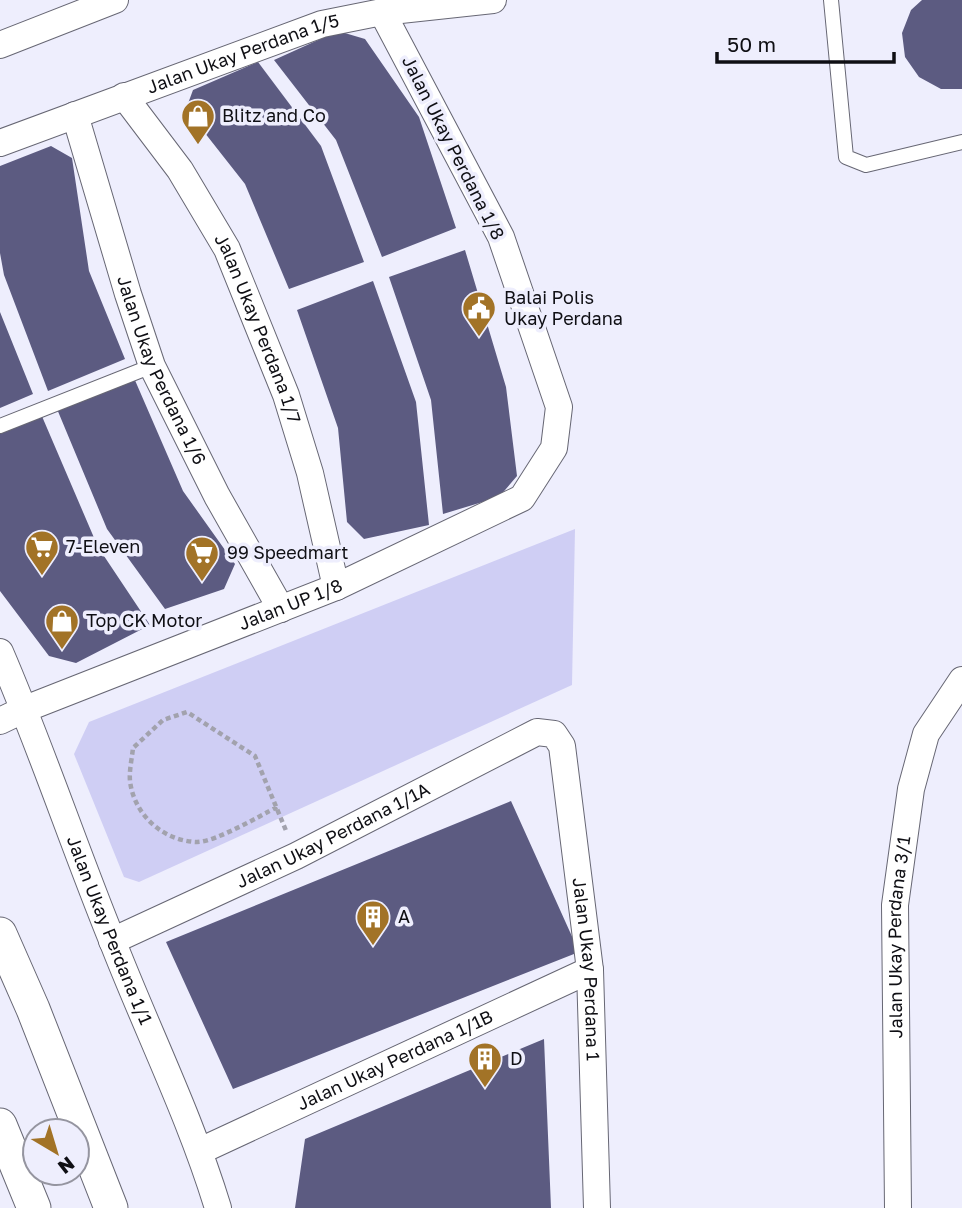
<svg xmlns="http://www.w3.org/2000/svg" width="962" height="1208" viewBox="0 0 962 1208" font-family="'Golos Text',sans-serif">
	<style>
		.green { fill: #cfcef4 }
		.building { fill: #5c5b81 }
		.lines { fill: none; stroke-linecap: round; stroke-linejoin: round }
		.service-casing { stroke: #676774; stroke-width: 16 }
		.minor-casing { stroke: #676774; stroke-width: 28 }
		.tertiary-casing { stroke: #676774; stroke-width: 35 }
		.path { stroke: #a2a2ad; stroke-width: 4.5; stroke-dasharray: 5 3.5; stroke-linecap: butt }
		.service { stroke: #fff; stroke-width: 14 }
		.minor { stroke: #fff; stroke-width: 26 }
		.tertiary { stroke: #fff; stroke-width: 33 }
		.labels { text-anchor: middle; stroke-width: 7; stroke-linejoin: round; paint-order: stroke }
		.street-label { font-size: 18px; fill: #0f0f14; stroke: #eeeefd }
		.poi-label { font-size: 18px; fill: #0f0f14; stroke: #eeeefd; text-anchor: start }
	</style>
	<rect width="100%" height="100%" fill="#eeeefd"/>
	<path class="green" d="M 575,529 L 572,685 L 139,882 L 124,877 L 74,754 L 89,722 Z"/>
	<path class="building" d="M 922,0 L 962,0 L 962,89 L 941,89 L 919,77 L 905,57 L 902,33 L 911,10 Z
		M 338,31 L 365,39 L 419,117 L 456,228 L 382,257 L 336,140 L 274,60 Z
		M 258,62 L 321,146 L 364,262 L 289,289 L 245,184 L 186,109 L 193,90 Z
		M 51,146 L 72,158 L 89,271 L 125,359 L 48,391 L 4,275 L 0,253 L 0,166 Z
		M 465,250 L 506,387 L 517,476 L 499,497 L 443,514 L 431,400 L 389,277 Z
		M 373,281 L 416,402 L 429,525 L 364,539 L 347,522 L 338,428 L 297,310 Z
		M 0,312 L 33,394 L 0,408 Z
		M 134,378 L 183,491 L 235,564 L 224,589 L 165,609 L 107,529 L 57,409 Z
		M 41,414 L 98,547 L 150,625 L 76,663 L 49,656 L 0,591 L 0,429 Z
		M 511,801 L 579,952 L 233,1089 L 166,942 Z
		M 544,1039 L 551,1208 L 295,1208 L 305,1139 Z"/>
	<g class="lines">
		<g class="service-casing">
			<path id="service" d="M 831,0 L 846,157 L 866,165 L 962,142
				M 0,426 L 152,366"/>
		</g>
		<g class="minor-casing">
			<g id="minor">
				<path d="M 0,45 L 115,0"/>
				<path id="s1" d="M 124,96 L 180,170 L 227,249 L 286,395 L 310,473 L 336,587"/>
				<path id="s2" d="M 75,115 L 128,294 L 152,366 L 217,496 L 281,609"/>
				<path id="s3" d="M 0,143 L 322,24 L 382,12 L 493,0"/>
				<path id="s4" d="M 0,652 C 41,747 73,844 112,940 C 147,1030 190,1116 218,1208"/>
				<path id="s5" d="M 0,721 L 25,709 L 336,587 L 522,498 L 554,448 L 559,407 L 501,237 L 382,12"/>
				<path id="s6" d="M 112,941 L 296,856 L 537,732 L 554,734 L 562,746 L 590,970 L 597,1208"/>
				<path id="s7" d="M 200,1151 L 590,970"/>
				<path id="s8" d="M 898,1208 L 895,905 L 911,789 L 926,734 L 962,680"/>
			</g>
		</g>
		<g class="tertiary-casing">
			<path id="tertiary" d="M 0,934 L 33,1009 L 111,1208
				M 0,1125 L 34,1208"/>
		</g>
		<path class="path" d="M 277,807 C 260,816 215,842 197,842 C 163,841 134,815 130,781 C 129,771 132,758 133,748 L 163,720 L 187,712 L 255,756 L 287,833"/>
		<use href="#service" class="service"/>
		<use href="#minor" class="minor"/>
		<use href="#tertiary" class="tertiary"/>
	</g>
	<defs>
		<g id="shop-pin" transform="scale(1.75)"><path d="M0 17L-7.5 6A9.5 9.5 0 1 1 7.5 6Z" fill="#a27327" stroke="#eeeefd"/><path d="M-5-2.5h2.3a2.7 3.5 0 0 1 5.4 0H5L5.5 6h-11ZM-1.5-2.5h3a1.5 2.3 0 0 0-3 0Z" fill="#fff"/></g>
		<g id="civic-pin" transform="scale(1.75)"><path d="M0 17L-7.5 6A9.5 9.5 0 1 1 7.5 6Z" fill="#a27327" stroke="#eeeefd"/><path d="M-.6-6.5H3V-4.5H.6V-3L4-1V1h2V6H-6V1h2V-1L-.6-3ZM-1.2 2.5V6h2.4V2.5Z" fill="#fff"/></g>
		<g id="supermarket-pin" transform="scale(1.75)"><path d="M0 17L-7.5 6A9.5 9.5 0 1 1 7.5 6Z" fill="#a27327" stroke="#eeeefd"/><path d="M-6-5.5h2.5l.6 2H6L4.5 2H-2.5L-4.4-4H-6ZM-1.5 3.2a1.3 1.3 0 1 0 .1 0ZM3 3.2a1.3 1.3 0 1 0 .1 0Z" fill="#fff"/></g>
		<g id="building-pin" transform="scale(1.75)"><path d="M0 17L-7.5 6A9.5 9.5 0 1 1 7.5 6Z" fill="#a27327" stroke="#eeeefd"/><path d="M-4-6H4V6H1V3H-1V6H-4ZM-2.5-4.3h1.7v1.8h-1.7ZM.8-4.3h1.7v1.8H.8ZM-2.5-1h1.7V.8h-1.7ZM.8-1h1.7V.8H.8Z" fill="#fff"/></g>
	</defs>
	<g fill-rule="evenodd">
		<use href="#shop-pin" x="198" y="116"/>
		<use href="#civic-pin" x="479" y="308"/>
		<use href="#supermarket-pin" x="42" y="547"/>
		<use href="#supermarket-pin" x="202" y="553"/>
		<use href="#shop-pin" x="62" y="621"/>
		<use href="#building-pin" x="373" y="917"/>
		<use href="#building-pin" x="485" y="1059"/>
	</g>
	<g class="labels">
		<g class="street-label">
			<text dy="6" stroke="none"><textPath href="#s3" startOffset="259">Jalan Ukay Perdana 1/5</textPath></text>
			<text transform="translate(453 148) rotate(63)" y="6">Jalan Ukay Perdana 1/8</text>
			<text dy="6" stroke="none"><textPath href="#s1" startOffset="270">Jalan Ukay Perdana 1/7</textPath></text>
			<text dy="6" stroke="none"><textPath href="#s2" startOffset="270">Jalan Ukay Perdana 1/6</textPath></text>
			<text dy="6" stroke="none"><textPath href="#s5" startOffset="313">Jalan UP 1/8</textPath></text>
			<text dy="6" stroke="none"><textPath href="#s6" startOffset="245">Jalan Ukay Perdana 1/1A</textPath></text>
			<text dy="6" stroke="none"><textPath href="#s4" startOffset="299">Jalan Ukay Perdana 1/1</textPath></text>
			<text dy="6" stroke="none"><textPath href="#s8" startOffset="271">Jalan Ukay Perdana 3/1</textPath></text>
			<text dy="6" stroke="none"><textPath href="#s6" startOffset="730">Jalan Ukay Perdana 1</textPath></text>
			<text dy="6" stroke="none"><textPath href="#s7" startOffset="215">Jalan Ukay Perdana 1/1B</textPath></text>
		</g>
		<g class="poi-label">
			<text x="222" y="122">Blitz and Co</text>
			<text x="504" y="304">Balai Polis<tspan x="504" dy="21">Ukay Perdana</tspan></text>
			<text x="66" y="553">7-Eleven</text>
			<text x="227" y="559">99 Speedmart</text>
			<text x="86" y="627">Top CK Motor</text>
			<text x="398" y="923">A</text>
			<text x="510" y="1065">D</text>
		</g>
	</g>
	<g transform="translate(56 1152) rotate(142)"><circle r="33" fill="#eeeefd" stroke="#9595a0" stroke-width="2"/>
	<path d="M0-5L12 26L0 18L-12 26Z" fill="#a27327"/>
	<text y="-10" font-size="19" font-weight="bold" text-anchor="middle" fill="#0f0f14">N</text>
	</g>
	<path d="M717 52v10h177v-10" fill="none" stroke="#0f0f14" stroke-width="3.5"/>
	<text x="727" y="52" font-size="21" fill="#0f0f14" stroke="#eeeefd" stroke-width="5" paint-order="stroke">50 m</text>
</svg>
